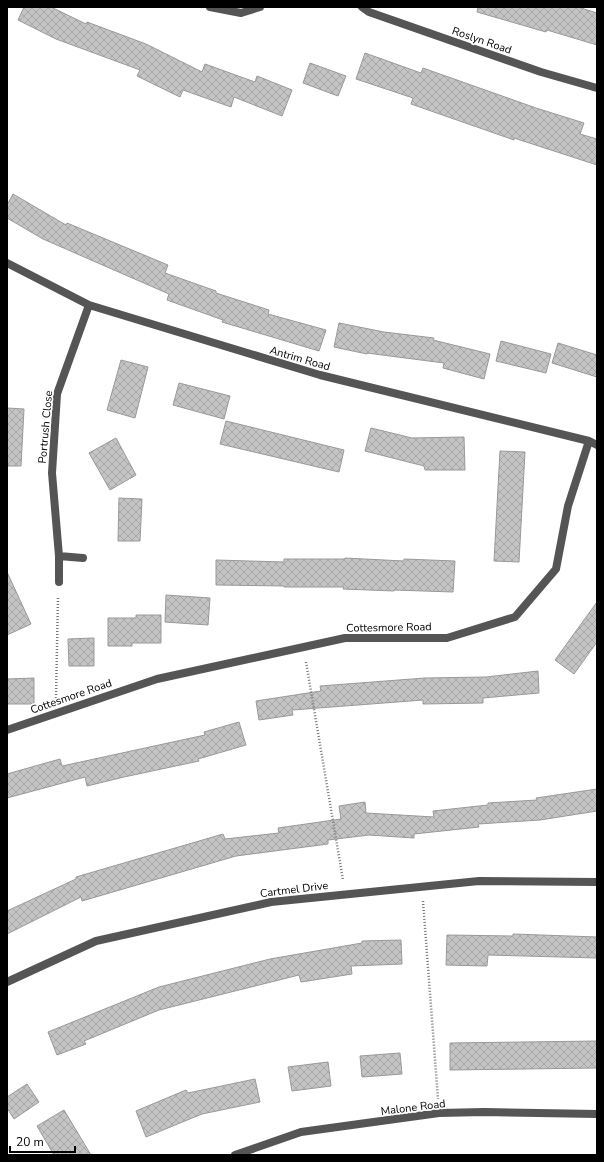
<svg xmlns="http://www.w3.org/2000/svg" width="604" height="1162" viewBox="0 0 604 1162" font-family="'Nunito Sans',sans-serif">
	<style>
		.building { fill: url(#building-cross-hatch); stroke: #999 }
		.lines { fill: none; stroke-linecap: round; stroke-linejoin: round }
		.path { stroke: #777; stroke-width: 2.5; stroke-dasharray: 1 2; stroke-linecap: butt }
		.minor { stroke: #555; stroke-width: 8 }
		.labels { text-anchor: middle; stroke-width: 3.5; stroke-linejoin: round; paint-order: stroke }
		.street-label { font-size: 11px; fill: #000; stroke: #fff }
	</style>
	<defs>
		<pattern id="building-cross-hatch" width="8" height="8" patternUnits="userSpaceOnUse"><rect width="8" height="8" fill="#c4c4c4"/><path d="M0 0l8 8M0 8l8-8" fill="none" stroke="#a7a7a7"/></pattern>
	</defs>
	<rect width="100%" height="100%" fill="#fff"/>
	<path class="building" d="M 24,7 L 51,7 L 86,24 L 87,22 L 146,44 L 202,72 L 205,64 L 255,82 L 257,76 L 292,90 L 282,116 L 234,97 L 231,107 L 183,90 L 180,97 L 137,76 L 140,70 L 56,39 L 18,20 Z
		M 478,7 L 578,7 L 597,13 L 597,45 L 547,30 L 546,32 L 477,12 Z
		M 365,53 L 421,73 L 423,68 L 536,108 L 584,123 L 580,134 L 597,139 L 597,165 L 514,138 L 514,140 L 411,104 L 413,98 L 356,79 Z
		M 310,63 L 346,76 L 338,96 L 303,83 Z
		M 13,194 L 66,225 L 67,223 L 168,265 L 165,273 L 216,291 L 216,293 L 269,310 L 268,314 L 326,330 L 319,351 L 222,322 L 223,320 L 167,300 L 169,294 L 43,239 L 7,218 L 7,205 Z
		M 339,323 L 384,332 L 434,338 L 433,340 L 490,354 L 484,379 L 443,368 L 444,363 L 367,353 L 367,354 L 334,347 Z
		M 501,341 L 551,354 L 546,373 L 496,361 Z
		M 558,343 L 597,355 L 597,377 L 552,363 Z
		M 121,360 L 148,367 L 135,418 L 107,410 Z
		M 179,383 L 230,396 L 224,419 L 173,405 Z
		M 7,408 L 24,409 L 21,466 L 7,466 Z
		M 226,421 L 344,450 L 339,472 L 220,444 Z
		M 371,428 L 412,438 L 464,437 L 465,470 L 425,470 L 424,466 L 365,451 Z
		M 116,438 L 136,475 L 110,490 L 89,453 Z
		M 500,451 L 525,452 L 519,562 L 494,561 Z
		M 119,498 L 142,499 L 140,541 L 118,541 Z
		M 345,558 L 404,561 L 404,559 L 455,561 L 453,592 L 394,590 L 394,591 L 343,589 L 344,587 L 284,587 L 284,586 L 216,585 L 216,560 L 284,562 L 284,559 L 345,559 Z
		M 7,572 L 31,624 L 7,635 Z
		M 166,595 L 210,598 L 208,625 L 165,622 Z
		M 597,602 L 597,642 L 574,674 L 555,660 Z
		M 136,615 L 161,615 L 161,643 L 132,643 L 132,646 L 108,646 L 108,618 L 136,618 Z
		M 94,638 L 94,666 L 69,666 L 68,639 Z
		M 538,671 L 539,693 L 483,698 L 483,703 L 423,704 L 423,700 L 371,704 L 292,710 L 293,715 L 259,720 L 256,701 L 321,691 L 320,686 L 425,678 L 486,677 Z
		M 34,678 L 34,704 L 7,704 L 7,679 Z
		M 239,722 L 246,745 L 198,759 L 199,761 L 124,777 L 87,786 L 85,777 L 7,798 L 7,774 L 60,759 L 62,766 L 205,735 L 204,732 Z
		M 597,789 L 597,811 L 540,820 L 478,824 L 479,827 L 414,834 L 414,838 L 369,835 L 328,840 L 328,844 L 236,856 L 82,901 L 81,897 L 7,934 L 7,911 L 76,879 L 76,877 L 223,834 L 225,839 L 279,833 L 278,828 L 341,819 L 339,806 L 365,802 L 366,813 L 434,817 L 433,811 L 488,805 L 488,803 L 537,800 L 536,798 Z
		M 513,934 L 597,937 L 597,958 L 488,955 L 487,966 L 446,965 L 447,935 L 513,936 Z
		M 401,940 L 402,964 L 351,966 L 352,974 L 301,982 L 299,975 L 159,1010 L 84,1041 L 86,1044 L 57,1055 L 48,1032 L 159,987 L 270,959 L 362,943 L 362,941 Z
		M 597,1041 L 597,1068 L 450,1070 L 450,1043 Z
		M 400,1053 L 402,1074 L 362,1077 L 360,1056 Z
		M 328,1062 L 331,1086 L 292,1091 L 288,1067 Z
		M 255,1079 L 260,1102 L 202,1114 L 146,1137 L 136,1111 L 186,1090 L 188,1093 Z
		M 27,1084 L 39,1102 L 14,1119 L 7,1108 L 7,1097 Z
		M 64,1110 L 91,1155 L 54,1155 L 37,1126 Z"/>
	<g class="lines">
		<path class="path" d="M 306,662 L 343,880
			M 56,698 L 58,597
			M 423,901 L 438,1099"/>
		<path class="minor" d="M 210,7 L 241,13 L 260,7
			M 362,7 L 369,12 L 541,72 L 597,88
			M 7,263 L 89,305 L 320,375 L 589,441 L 597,445
			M 83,558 L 59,556 L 52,473 L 57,394 L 89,305
			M 59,582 L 59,556
			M 7,730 L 157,679 L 345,638 L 447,638 L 515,617 L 556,569 L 568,506 L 589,441
			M 7,982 L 96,941 L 271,902 L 479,881 L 597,882
			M 235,1155 L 301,1132 L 439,1113 L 484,1112 L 597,1114"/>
	</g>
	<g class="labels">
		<g class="street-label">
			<text transform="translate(482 40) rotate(19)" y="4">Roslyn Road</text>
			<text transform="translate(300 358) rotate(16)" y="4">Antrim Road</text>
			<text transform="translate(45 427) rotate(-85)" y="4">Portrush Close</text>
			<text transform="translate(389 627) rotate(-1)" y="4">Cottesmore Road</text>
			<text transform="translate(71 696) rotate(-19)" y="4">Cottesmore Road</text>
			<text transform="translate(294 889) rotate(-7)" y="4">Cartmel Drive</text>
			<text transform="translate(413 1107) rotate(-7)" y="4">Malone Road</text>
		</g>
	</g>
	<rect width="604" height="1162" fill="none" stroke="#000000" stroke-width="16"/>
	<path d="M10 1146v6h65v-6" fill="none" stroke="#000000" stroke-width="2"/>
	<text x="16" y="1146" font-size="12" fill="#000000" stroke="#ffffff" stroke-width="3" paint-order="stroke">20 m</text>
</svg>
